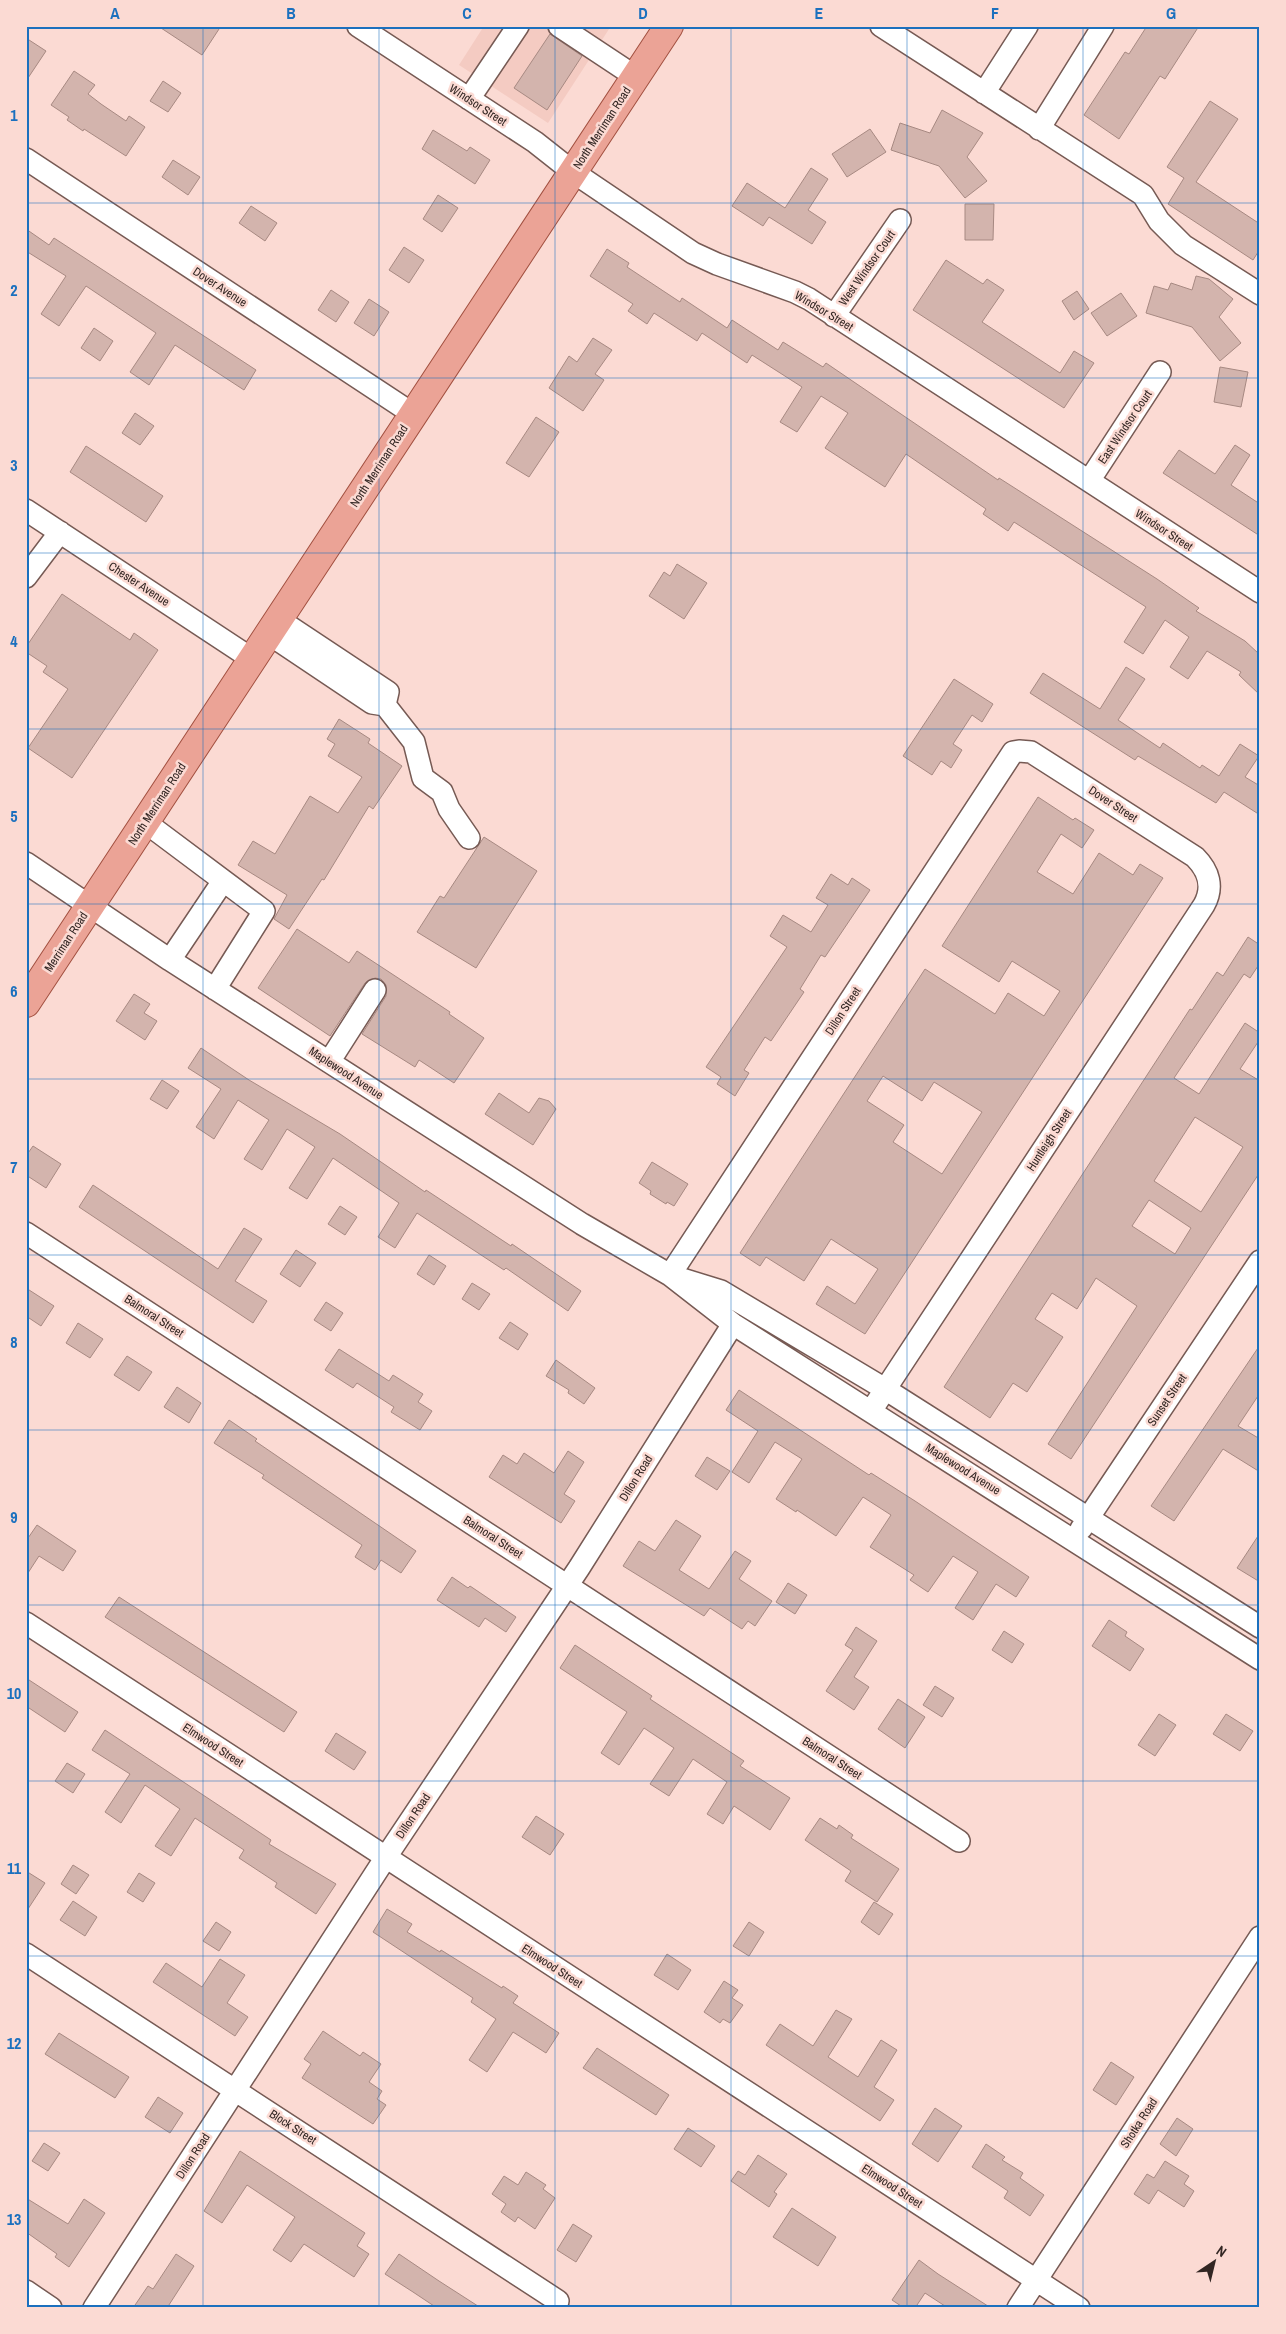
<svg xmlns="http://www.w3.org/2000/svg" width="1286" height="2334" viewBox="0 0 1286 2334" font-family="'Archivo Narrow',sans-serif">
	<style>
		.built { fill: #f4cbc2 }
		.building { fill: #d3b4ad; stroke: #a78982; fill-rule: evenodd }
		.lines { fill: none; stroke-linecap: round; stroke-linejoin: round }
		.minor-casing { stroke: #765a54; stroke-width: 24 }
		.major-casing { stroke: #a25040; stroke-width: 30 }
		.minor { stroke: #fff; stroke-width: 21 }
		.major { stroke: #eba396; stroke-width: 28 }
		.grid { fill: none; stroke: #1b70be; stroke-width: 1; stroke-opacity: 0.55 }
		.labels { text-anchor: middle; stroke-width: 5; stroke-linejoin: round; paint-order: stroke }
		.street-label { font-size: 12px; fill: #322623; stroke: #fbdad3 }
		.neatline { fill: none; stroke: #1b70be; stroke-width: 2 }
		.grid-label { font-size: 16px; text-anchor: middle; font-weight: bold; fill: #1b70be }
	</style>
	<rect width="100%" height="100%" fill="#fbdad3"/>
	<path class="built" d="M 484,26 L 611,26 L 548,123 L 459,65 Z"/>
	<path class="building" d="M 158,26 L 221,26 L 202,55 Z
		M 1147,26 L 1199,26 L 1165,79 L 1160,76 L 1119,139 L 1084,115 L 1125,52 L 1129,54 Z
		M 550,34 L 582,56 L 547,110 L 514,88 Z
		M 26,38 L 46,51 L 26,81 Z
		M 74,71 L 95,85 L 88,94 L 101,104 L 126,121 L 129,116 L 145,127 L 126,156 L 84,129 L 83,131 L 67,120 L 69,117 L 51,105 Z
		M 163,81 L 181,93 L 168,112 L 150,101 Z
		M 1210,101 L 1238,119 L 1196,182 L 1260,224 L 1260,249 L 1253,260 L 1168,204 L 1184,178 L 1167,167 Z
		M 942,110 L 983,133 L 967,157 L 987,181 L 965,198 L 939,166 L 891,150 L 900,123 L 930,133 Z
		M 870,129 L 886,152 L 847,177 L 832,154 Z
		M 433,130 L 467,151 L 470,147 L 490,160 L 475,184 L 422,149 Z
		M 173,160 L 200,177 L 188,195 L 162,177 Z
		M 811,168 L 828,179 L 808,210 L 826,222 L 812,244 L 769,217 L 763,226 L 732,206 L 747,183 L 785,208 Z
		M 438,195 L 458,208 L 442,232 L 423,219 Z
		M 965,204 L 994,204 L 993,240 L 965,240 Z
		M 251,206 L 277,223 L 265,241 L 239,223 Z
		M 26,229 L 49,245 L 54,238 L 256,370 L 244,390 L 175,345 L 149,385 L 130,372 L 156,333 L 86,286 L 59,326 L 41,314 L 66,276 L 26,251 Z
		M 404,247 L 424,260 L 409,283 L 389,270 Z
		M 607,249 L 629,263 L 627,267 L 680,302 L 682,298 L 727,328 L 732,320 L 778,350 L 783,342 L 823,367 L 826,363 L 998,480 L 999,478 L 1157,579 L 1199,608 L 1196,611 L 1245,641 L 1258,653 L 1260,652 L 1260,695 L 1239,675 L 1241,672 L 1207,651 L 1188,679 L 1170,667 L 1189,637 L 1165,620 L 1143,654 L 1124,642 L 1146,607 L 1014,522 L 1008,531 L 983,514 L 986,509 L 906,454 L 885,487 L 825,448 L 848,413 L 821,396 L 797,432 L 780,422 L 802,387 L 752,355 L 747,363 L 702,333 L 697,341 L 654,313 L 647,324 L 628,311 L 633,304 L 590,276 Z
		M 946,260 L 983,284 L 987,279 L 1004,290 L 982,322 L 1060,373 L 1074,351 L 1094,363 L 1064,408 L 913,310 Z
		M 1196,276 L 1209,279 L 1233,299 L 1219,317 L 1241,343 L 1220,361 L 1192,327 L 1146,313 L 1154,286 L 1168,290 L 1171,283 L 1192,290 Z
		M 331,290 L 349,302 L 336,322 L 318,310 Z
		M 1077,291 L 1089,309 L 1074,320 L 1062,301 Z
		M 1121,293 L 1137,316 L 1107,336 L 1091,313 Z
		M 369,299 L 389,312 L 374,336 L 354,323 Z
		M 94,328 L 113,341 L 100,361 L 81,348 Z
		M 593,338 L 612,350 L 595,374 L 604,380 L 583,411 L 549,388 L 569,356 L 577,362 Z
		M 1220,367 L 1248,372 L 1241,407 L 1214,402 Z
		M 135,413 L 154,426 L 140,445 L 122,433 Z
		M 536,417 L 559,432 L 529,477 L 506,463 Z
		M 1235,445 L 1250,455 L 1231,485 L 1260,504 L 1260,536 L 1163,473 L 1179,450 L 1215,474 Z
		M 86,446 L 163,496 L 146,522 L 70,472 Z
		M 677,564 L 707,583 L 684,619 L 649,596 L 664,572 L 670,576 Z
		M 62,594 L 130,640 L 134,633 L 158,650 L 72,778 L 28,748 L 68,689 L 43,672 L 47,666 L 26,652 L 26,647 Z
		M 1126,667 L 1145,679 L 1118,720 L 1160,748 L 1163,743 L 1200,768 L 1202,765 L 1219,776 L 1240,744 L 1259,756 L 1245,777 L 1260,786 L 1260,815 L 1224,792 L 1216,803 L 1138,756 L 1135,760 L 1030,693 L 1043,673 L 1100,709 Z
		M 954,679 L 993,704 L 982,722 L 972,715 L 953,744 L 962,750 L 951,768 L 941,761 L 932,775 L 903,756 Z
		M 339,719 L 370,739 L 368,743 L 402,766 L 373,809 L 369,806 L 324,880 L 322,879 L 289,929 L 274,919 L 287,895 L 238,865 L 253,841 L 275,854 L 310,796 L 338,813 L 362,777 L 328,756 L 335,744 L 327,739 Z
		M 1038,797 L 1073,820 L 1075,818 L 1094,830 L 1082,848 L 1061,834 L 1037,872 L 1073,894 L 1099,853 L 1133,875 L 1140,864 L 1163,878 L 865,1334 L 816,1304 L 827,1286 L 855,1304 L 878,1269 L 831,1239 L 804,1281 L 766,1257 L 760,1266 L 740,1253 L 925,969 L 995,1014 L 1008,993 L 1044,1016 L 1060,991 L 1012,961 L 999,982 L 942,946 ZM 883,1076 L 922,1101 L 934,1082 L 982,1112 L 942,1174 L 893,1142 L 904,1125 L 867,1101 Z
		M 484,837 L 537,871 L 476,968 L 417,932 L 440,896 L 444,898 Z
		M 831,874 L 848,885 L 852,878 L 870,890 L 825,957 L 821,955 L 800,989 L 804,992 L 771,1041 L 765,1037 L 744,1070 L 749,1073 L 735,1096 L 717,1084 L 721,1077 L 706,1067 L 787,947 L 770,936 L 783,915 L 811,932 L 828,905 L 816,898 Z
		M 297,929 L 349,963 L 357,951 L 450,1012 L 449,1014 L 484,1038 L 454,1083 L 419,1060 L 415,1067 L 362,1034 L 386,996 L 386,985 L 381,979 L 375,978 L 365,983 L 330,1036 L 258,988 Z
		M 1248,937 L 1260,945 L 1260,963 L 1250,978 L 1244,974 L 1174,1078 L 1199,1094 L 1245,1023 L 1260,1033 L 1260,1039 L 1240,1069 L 1260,1081 L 1260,1172 L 1071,1459 L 1048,1444 L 1137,1306 L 1096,1278 L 1077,1309 L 1052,1293 L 1035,1319 L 1063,1337 L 1027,1392 L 1013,1383 L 990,1418 L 944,1387 L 1190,1009 L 1192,1010 L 1217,972 L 1223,976 ZM 1195,1117 L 1243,1147 L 1201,1212 L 1154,1181 ZM 1149,1200 L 1191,1228 L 1175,1254 L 1132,1226 Z
		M 134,994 L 150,1004 L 144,1013 L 157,1021 L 145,1040 L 116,1021 Z
		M 201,1048 L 249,1080 L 340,1134 L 425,1192 L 426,1190 L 511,1246 L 512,1244 L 581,1291 L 568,1311 L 506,1268 L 504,1270 L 417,1213 L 395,1248 L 378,1237 L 399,1203 L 333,1158 L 307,1199 L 289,1188 L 315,1147 L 287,1129 L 262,1170 L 244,1159 L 269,1120 L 238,1100 L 214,1139 L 196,1127 L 221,1089 L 188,1068 Z
		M 162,1080 L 179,1091 L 167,1109 L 150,1099 Z
		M 499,1093 L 529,1113 L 539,1098 L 549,1101 L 556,1109 L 533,1145 L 485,1114 Z
		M 33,1146 L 61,1164 L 46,1188 L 26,1175 L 26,1156 Z
		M 652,1162 L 688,1184 L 674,1206 L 667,1202 L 666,1204 L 650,1194 L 651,1191 L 639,1183 Z
		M 93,1185 L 218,1269 L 244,1228 L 262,1239 L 235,1281 L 267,1301 L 253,1323 L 79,1207 Z
		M 340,1206 L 357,1217 L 345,1235 L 328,1224 Z
		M 296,1250 L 316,1263 L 300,1287 L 280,1274 Z
		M 429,1255 L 446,1266 L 434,1285 L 417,1274 Z
		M 472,1283 L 490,1294 L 479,1310 L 462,1299 Z
		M 26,1288 L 54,1306 L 41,1326 L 26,1316 Z
		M 326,1302 L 343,1313 L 331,1331 L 314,1320 Z
		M 510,1322 L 528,1334 L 518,1350 L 499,1338 Z
		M 78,1323 L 103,1339 L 90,1358 L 66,1343 Z
		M 1260,1345 L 1260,1393 L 1238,1426 L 1260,1439 L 1260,1472 L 1223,1449 L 1174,1521 L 1151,1506 Z
		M 339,1349 L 389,1381 L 393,1375 L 423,1394 L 418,1402 L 432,1411 L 420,1430 L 391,1412 L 394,1407 L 357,1383 L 353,1388 L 325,1370 Z
		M 127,1356 L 152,1372 L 139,1391 L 114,1375 Z
		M 556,1360 L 595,1388 L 584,1404 L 568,1393 L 569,1390 L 546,1376 Z
		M 177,1387 L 201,1403 L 189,1423 L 164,1407 Z
		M 739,1390 L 869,1475 L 871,1473 L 915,1501 L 1029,1577 L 1016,1597 L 996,1584 L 973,1620 L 955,1608 L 978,1572 L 953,1556 L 928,1592 L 910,1580 L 914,1575 L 870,1547 L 891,1515 L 863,1497 L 836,1536 L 797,1510 L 796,1512 L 776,1499 L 802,1459 L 775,1442 L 749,1483 L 732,1472 L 758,1431 L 726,1410 Z
		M 229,1420 L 257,1439 L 255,1441 L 416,1551 L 401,1573 L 381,1560 L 375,1570 L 355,1557 L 362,1545 L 262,1478 L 264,1475 L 214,1443 Z
		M 568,1451 L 584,1462 L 564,1494 L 575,1501 L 561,1523 L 489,1477 L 503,1455 L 517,1464 L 524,1453 L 554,1473 Z
		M 707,1457 L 730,1471 L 717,1490 L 695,1476 Z
		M 676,1520 L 701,1536 L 679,1570 L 709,1589 L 735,1551 L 751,1561 L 739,1579 L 772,1601 L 755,1626 L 748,1621 L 742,1629 L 710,1608 L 704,1616 L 623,1566 L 639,1541 L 655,1551 Z
		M 37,1525 L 76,1551 L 63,1571 L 39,1556 L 26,1576 L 26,1541 Z
		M 1260,1533 L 1260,1582 L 1237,1568 Z
		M 452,1577 L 468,1588 L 470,1586 L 516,1617 L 506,1632 L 485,1618 L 479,1627 L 437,1600 Z
		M 788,1583 L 807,1595 L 795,1614 L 776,1602 Z
		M 119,1597 L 297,1712 L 284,1732 L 105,1617 Z
		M 1109,1620 L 1127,1632 L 1125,1636 L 1144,1649 L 1130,1671 L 1092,1646 Z
		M 856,1627 L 877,1641 L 854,1677 L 869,1687 L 854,1710 L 826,1691 L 853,1650 L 845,1645 Z
		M 1004,1631 L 1024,1644 L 1012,1663 L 992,1650 Z
		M 575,1645 L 652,1696 L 650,1699 L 744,1761 L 740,1766 L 790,1798 L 770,1830 L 734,1806 L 723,1824 L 707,1814 L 727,1782 L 693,1759 L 669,1796 L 650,1784 L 674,1748 L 644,1728 L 619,1765 L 601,1753 L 627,1712 L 560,1668 Z
		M 26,1678 L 78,1712 L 65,1732 L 26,1706 Z
		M 935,1686 L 954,1698 L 942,1717 L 923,1705 Z
		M 898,1699 L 925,1717 L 905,1748 L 878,1729 Z
		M 1159,1714 L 1176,1725 L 1155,1756 L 1138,1745 Z
		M 1226,1714 L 1253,1731 L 1240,1751 L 1213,1734 Z
		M 105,1730 L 271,1840 L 269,1844 L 336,1884 L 316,1914 L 275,1887 L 277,1883 L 239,1858 L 244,1850 L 195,1818 L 171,1856 L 155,1846 L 180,1809 L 145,1785 L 121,1823 L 105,1812 L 130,1774 L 92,1750 Z
		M 336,1733 L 366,1752 L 354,1770 L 325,1751 Z
		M 67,1763 L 85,1774 L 73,1793 L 55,1781 Z
		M 536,1816 L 564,1834 L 550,1855 L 522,1837 Z
		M 820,1818 L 837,1829 L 839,1825 L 853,1835 L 851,1838 L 899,1869 L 877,1902 L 845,1881 L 851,1871 L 805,1840 Z
		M 73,1865 L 89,1875 L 76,1894 L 61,1884 Z
		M 26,1871 L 45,1883 L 26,1912 Z
		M 139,1873 L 155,1883 L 143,1902 L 127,1892 Z
		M 73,1901 L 97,1917 L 85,1936 L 60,1920 Z
		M 874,1902 L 893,1914 L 879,1935 L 861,1922 Z
		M 387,1909 L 412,1924 L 407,1932 L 440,1952 L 441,1950 L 502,1988 L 503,1986 L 518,1996 L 513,2003 L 559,2033 L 546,2053 L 513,2032 L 487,2072 L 469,2060 L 496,2019 L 471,2002 L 473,1998 L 373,1932 Z
		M 216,1922 L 231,1932 L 219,1951 L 203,1941 Z
		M 749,1922 L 764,1932 L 749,1956 L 733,1946 Z
		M 667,1954 L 691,1970 L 678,1990 L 654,1975 Z
		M 220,1959 L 245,1975 L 227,2003 L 248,2017 L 235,2036 L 153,1982 L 166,1963 L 202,1987 Z
		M 724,1981 L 738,1990 L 732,1998 L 743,2005 L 730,2023 L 723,2019 L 720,2023 L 704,2012 Z
		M 836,2010 L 852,2019 L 828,2057 L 858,2077 L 881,2040 L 897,2050 L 874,2087 L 894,2100 L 880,2121 L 766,2045 L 780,2024 L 813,2046 Z
		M 323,2031 L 360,2056 L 363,2052 L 381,2064 L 369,2082 L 382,2091 L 377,2099 L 386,2105 L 373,2124 L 302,2078 L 311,2064 L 304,2059 Z
		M 59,2033 L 129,2077 L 115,2098 L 45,2054 Z
		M 597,2048 L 669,2095 L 656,2115 L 583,2068 Z
		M 1111,2062 L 1134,2077 L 1116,2105 L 1093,2090 Z
		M 158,2097 L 183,2113 L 170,2133 L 145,2117 Z
		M 935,2108 L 962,2126 L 938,2162 L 912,2144 Z
		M 1177,2118 L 1193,2129 L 1176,2156 L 1160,2144 Z
		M 688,2128 L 715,2146 L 701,2167 L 674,2149 Z
		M 44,2143 L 60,2153 L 48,2171 L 32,2161 Z
		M 986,2144 L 1005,2157 L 1002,2160 L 1023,2173 L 1020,2178 L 1044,2195 L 1030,2216 L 1004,2198 L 1008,2191 L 972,2167 Z
		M 240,2151 L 365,2233 L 357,2246 L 369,2254 L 354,2277 L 304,2244 L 291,2262 L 273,2250 L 295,2217 L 247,2185 L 222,2223 L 204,2211 Z
		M 758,2155 L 787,2174 L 774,2192 L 777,2194 L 769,2207 L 731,2181 L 738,2171 L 745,2175 Z
		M 1165,2161 L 1189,2176 L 1184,2184 L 1194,2191 L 1184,2207 L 1158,2190 L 1149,2204 L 1134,2194 L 1147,2174 L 1154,2178 Z
		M 526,2172 L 546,2185 L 543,2189 L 555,2198 L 535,2229 L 518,2217 L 515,2222 L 501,2212 L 506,2204 L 492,2194 L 504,2176 L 518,2185 Z
		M 26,2198 L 68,2224 L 84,2199 L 105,2213 L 69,2267 L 55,2257 L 57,2254 L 26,2232 Z
		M 792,2208 L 836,2237 L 818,2266 L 773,2237 Z
		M 573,2224 L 592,2236 L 576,2262 L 557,2250 Z
		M 176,2254 L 194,2266 L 167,2308 L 133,2308 L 148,2286 L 153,2289 Z
		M 399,2254 L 439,2281 L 481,2308 L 437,2308 L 413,2292 L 385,2274 Z
		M 919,2260 L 938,2274 L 991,2308 L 948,2308 L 925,2293 L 915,2308 L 904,2308 L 892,2300 Z"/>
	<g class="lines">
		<g class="minor-casing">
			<path id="minor" d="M 358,26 L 535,142 L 573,172 L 693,253 L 717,264 L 795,292 L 809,299 L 1260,592
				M 559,26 L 636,77
				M 881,26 L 1143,195 L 1159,221 L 1183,245 L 1260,294
				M 984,93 L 1027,26
				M 469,99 L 518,26
				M 1039,129 L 1103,26
				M 26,159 L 413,414
				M 834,316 L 900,220
				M 1089,481 L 1160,372
				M 26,510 L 252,659
				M 26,577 L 60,532
				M 278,619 L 388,692 L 385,705 L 414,742 L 423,778 L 442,792 L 449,809 L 469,838
				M 269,634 L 372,703 L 385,705
				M 145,822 L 264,911 L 215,989
				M 26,863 L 170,960 L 582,1224 L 670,1275 L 733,1324 L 1260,1659
				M 170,960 L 223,881
				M 329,1062 L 375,990
				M 26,1233 L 959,1841
				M 670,1275 L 1013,752 L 1019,751 L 1031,752 L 1195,857 C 1209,871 1214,887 1204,905 L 871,1411
				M 682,1279 L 721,1291 L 885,1389 L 1260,1627
				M 1081,1529 L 1260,1261
				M 26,1623 L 1079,2308
				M 26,1954 L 558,2301
				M 26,2291 L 51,2308
				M 94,2308 L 386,1857 L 579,1568 L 733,1324
				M 1018,2308 L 1260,1937"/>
		</g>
		<g class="major-casing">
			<path id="major" d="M 26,1003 L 669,26"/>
		</g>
		<use href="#minor" class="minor"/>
		<use href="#major" class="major"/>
	</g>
	<path class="grid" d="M 203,26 L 203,2308M 379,26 L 379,2308M 555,26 L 555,2308M 731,26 L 731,2308M 907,26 L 907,2308M 1083,26 L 1083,2308M 26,203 L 1260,203M 26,378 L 1260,378M 26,553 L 1260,553M 26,729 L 1260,729M 26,904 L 1260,904M 26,1079 L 1260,1079M 26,1255 L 1260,1255M 26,1430 L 1260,1430M 26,1605 L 1260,1605M 26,1781 L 1260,1781M 26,1956 L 1260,1956M 26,2131 L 1260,2131"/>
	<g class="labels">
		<g class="street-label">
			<text transform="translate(478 105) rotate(33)" y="4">Windsor Street</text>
			<text transform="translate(602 128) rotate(-57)" y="4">North Merriman Road</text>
			<text transform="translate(867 268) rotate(-55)" y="4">West Windsor Court</text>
			<text transform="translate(220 287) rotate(33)" y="4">Dover Avenue</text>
			<text transform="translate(824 311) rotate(31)" y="4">Windsor Street</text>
			<text transform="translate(1125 427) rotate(-56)" y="4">East Windsor Court</text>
			<text transform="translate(379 466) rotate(-57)" y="4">North Merriman Road</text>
			<text transform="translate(1164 530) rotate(33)" y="4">Windsor Street</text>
			<text transform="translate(139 584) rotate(33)" y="4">Chester Avenue</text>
			<text transform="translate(157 804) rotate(-57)" y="4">North Merriman Road</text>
			<text transform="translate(1113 804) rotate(33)" y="4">Dover Street</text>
			<text transform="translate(66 942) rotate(-57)" y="4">Merriman Road</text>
			<text transform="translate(843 1011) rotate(-57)" y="4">Dillon Street</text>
			<text transform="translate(346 1073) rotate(33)" y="4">Maplewood Avenue</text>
			<text transform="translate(1049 1140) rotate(-57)" y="4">Huntleigh Street</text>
			<text transform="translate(154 1316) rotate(33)" y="4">Balmoral Street</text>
			<text transform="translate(1167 1400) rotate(-56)" y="4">Sunset Street</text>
			<text transform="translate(963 1469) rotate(32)" y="4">Maplewood Avenue</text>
			<text transform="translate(636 1478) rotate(-58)" y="4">Dillon Road</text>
			<text transform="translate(493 1537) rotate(33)" y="4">Balmoral Street</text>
			<text transform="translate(213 1745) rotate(33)" y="4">Elmwood Street</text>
			<text transform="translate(832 1758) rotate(33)" y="4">Balmoral Street</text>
			<text transform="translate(413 1816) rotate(-56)" y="4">Dillon Road</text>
			<text transform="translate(552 1966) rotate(33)" y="4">Elmwood Street</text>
			<text transform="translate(1139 2123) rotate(-57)" y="4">Shotka Road</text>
			<text transform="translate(293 2127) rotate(33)" y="4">Block Street</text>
			<text transform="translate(193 2156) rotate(-57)" y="4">Dillon Road</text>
			<text transform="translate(892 2186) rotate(33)" y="4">Elmwood Street</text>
		</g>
	</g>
	<rect width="1286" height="2334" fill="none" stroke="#fbdad3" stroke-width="55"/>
	<g transform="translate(1214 2262) rotate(35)" stroke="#fbdad3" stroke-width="4" paint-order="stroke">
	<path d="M0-4L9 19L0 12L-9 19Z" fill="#322623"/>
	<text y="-8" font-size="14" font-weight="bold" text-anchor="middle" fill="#322623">N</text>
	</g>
	<rect x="28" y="28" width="1230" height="2278" class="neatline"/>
	<g class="grid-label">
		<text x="115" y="19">A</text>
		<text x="291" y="19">B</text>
		<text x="467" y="19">C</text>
		<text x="643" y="19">D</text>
		<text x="819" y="19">E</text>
		<text x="995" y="19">F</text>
		<text x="1171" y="19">G</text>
		<text x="14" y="121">1</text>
		<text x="14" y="296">2</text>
		<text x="14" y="471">3</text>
		<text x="14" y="647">4</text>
		<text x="14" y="822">5</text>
		<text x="14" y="997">6</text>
		<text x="14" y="1173">7</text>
		<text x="14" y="1348">8</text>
		<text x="14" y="1523">9</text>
		<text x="14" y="1699">10</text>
		<text x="14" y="1874">11</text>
		<text x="14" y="2049">12</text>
		<text x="14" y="2225">13</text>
	</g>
</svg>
